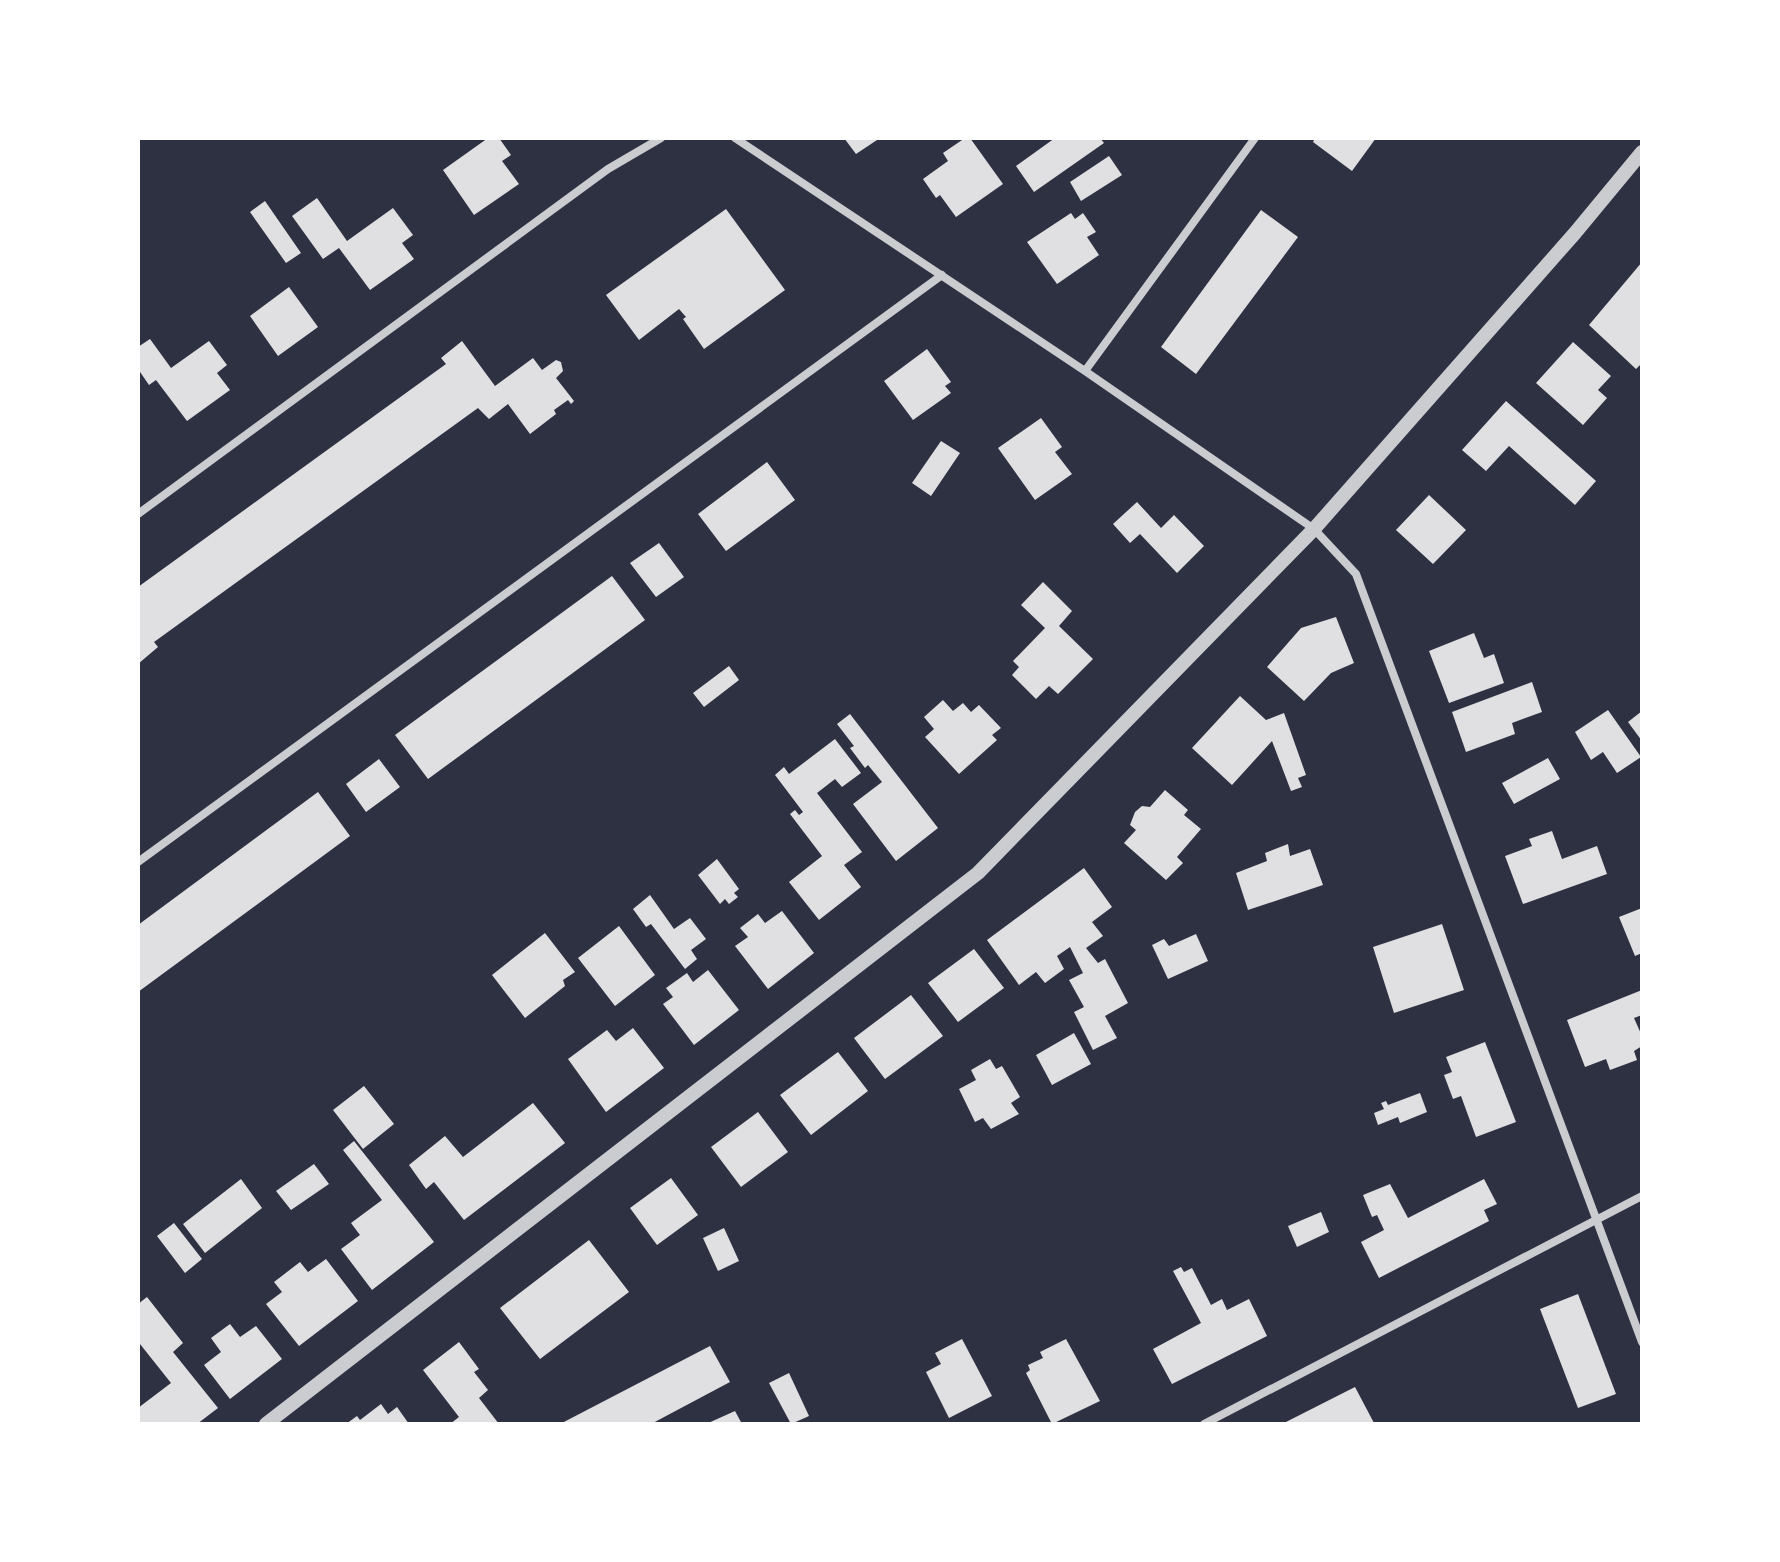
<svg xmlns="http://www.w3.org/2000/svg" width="1780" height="1562" viewBox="0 0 1780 1562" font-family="Mulish,sans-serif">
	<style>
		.building { fill: #e0e0e3 }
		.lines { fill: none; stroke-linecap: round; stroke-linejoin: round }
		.minor { stroke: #caccd0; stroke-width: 8 }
		.tertiary { stroke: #caccd0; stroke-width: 14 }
	</style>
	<rect width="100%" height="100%" fill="#2d3142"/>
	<path class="building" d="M 488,138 L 499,138 L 511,155 L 502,161 L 519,184 L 474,215 L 443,170 Z
		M 844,138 L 880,138 L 856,154 Z
		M 965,138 L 970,138 L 1003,184 L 956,217 L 940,195 L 936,198 L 923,179 L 948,161 L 943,153 Z
		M 1055,138 L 1100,138 L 1104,143 L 1034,192 L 1016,166 Z
		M 1315,138 L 1376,138 L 1352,171 L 1313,142 Z
		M 1109,156 L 1122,175 L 1081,201 L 1070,182 Z
		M 317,198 L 347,241 L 393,208 L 413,235 L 402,243 L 414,259 L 370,290 L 339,248 L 323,259 L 292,216 Z
		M 265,201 L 301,253 L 286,263 L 250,212 Z
		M 726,209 L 785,290 L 704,349 L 683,319 L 686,317 L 679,309 L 639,340 L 606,295 Z
		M 1261,210 L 1298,237 L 1196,374 L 1161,347 Z
		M 1071,213 L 1075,219 L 1083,213 L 1096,232 L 1087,237 L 1099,255 L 1057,284 L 1027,242 Z
		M 1642,262 L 1642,363 L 1636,369 L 1589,325 Z
		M 289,287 L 318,327 L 278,356 L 250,316 Z
		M 150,339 L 171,368 L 209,341 L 227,365 L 217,373 L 230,390 L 187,421 L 156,380 L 149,385 L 138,369 L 138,347 Z
		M 462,341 L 495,386 L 533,358 L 542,370 L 556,360 L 561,362 L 563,371 L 556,378 L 574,401 L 571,404 L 568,400 L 554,410 L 556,414 L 530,434 L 508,404 L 489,419 L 478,408 L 154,642 L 158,647 L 138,664 L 138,587 L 446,364 L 441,358 Z
		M 1573,342 L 1611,376 L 1598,390 L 1607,398 L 1583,425 L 1536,383 Z
		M 927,349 L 951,382 L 945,386 L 951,393 L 913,420 L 884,381 Z
		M 1506,401 L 1596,481 L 1575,505 L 1509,446 L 1486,471 L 1462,450 Z
		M 1041,418 L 1062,447 L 1055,452 L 1072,474 L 1035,500 L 998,448 Z
		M 941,441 L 960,453 L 931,496 L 912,483 Z
		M 767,462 L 795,500 L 726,551 L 698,514 Z
		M 1429,495 L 1466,530 L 1433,564 L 1396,530 Z
		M 1137,502 L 1161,528 L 1174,515 L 1204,546 L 1177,573 L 1140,534 L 1130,543 L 1113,524 Z
		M 659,543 L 684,577 L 656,597 L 630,563 Z
		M 612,576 L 645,620 L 428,779 L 395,735 Z
		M 1043,582 L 1072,611 L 1059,626 L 1093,659 L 1058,694 L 1049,686 L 1036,699 L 1012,675 L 1019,667 L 1013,661 L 1045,628 L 1021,605 Z
		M 1336,617 L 1354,663 L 1331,673 L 1304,701 L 1267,667 L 1301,628 Z
		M 1474,633 L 1484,658 L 1494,654 L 1504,683 L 1449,703 L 1429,651 Z
		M 729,666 L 739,680 L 704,707 L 693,693 Z
		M 1532,682 L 1542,712 L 1512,723 L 1515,734 L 1466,752 L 1452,712 Z
		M 1240,696 L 1266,720 L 1284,713 L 1306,775 L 1298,778 L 1302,787 L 1291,791 L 1272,741 L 1232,785 L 1192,748 Z
		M 943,700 L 953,711 L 963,703 L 971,712 L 979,705 L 1001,728 L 992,735 L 997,740 L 959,774 L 925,737 L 934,729 L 924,717 Z
		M 1608,710 L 1641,757 L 1617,773 L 1603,752 L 1591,760 L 1575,732 Z
		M 1642,711 L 1642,741 L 1628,722 Z
		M 850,714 L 938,828 L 896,861 L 853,804 L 882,782 L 868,765 L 865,768 L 850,748 L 854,746 L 837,724 Z
		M 835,739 L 861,773 L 842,787 L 835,779 L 817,793 L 862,852 L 844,865 L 861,887 L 819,920 L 789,882 L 822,856 L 790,814 L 795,810 L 799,815 L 803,812 L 775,775 L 784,767 L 789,774 Z
		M 1548,758 L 1560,779 L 1514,804 L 1502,783 Z
		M 379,759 L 400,787 L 366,812 L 346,784 Z
		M 1165,790 L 1188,810 L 1184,815 L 1201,829 L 1177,857 L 1183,863 L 1166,880 L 1124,843 L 1136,830 L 1130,825 L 1135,812 L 1142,806 L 1150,807 Z
		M 318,792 L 350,836 L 138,992 L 138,925 Z
		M 1552,831 L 1562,859 L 1597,846 L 1607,874 L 1523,904 L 1505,856 L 1532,846 L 1529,839 Z
		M 1288,844 L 1290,856 L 1310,849 L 1323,885 L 1248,910 L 1236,873 L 1267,861 L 1265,853 Z
		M 717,859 L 739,889 L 734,893 L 738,897 L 729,904 L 725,899 L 720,904 L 698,875 Z
		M 1084,868 L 1112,907 L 1092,922 L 1103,936 L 1086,948 L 1098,963 L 1105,959 L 1128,1003 L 1105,1016 L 1117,1038 L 1093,1050 L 1074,1012 L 1084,1007 L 1069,980 L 1083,973 L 1070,947 L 1057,956 L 1064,969 L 1045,983 L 1036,972 L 1019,985 L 987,940 Z
		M 650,895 L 674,929 L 690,918 L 706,939 L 691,950 L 697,959 L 685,969 L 651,924 L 646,927 L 633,909 Z
		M 1642,908 L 1642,953 L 1635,956 L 1619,917 Z
		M 782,911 L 814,953 L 768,989 L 735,946 L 748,937 L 740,928 L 758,914 L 765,923 Z
		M 1442,924 L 1464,990 L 1394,1013 L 1373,947 Z
		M 619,926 L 655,975 L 615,1006 L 578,958 Z
		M 545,933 L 575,972 L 563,980 L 565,986 L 525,1018 L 492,975 Z
		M 1196,934 L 1208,961 L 1168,979 L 1152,945 L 1164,939 L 1169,946 Z
		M 974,949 L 1004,988 L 958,1022 L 928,983 Z
		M 708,970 L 739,1010 L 694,1045 L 663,1004 L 673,997 L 666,988 L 687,973 L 693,982 Z
		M 1642,990 L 1642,1015 L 1634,1018 L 1642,1036 L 1642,1046 L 1634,1051 L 1637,1060 L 1610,1070 L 1606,1059 L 1585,1067 L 1567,1020 Z
		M 911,995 L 943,1036 L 885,1079 L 854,1038 Z
		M 633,1028 L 664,1068 L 606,1112 L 568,1059 L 607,1030 L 616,1041 Z
		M 1074,1033 L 1091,1064 L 1052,1085 L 1036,1055 Z
		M 1485,1042 L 1516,1122 L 1476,1137 L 1461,1096 L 1453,1099 L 1444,1075 L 1452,1072 L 1446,1057 Z
		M 838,1052 L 868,1091 L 811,1135 L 780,1095 Z
		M 990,1059 L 996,1069 L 1002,1066 L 1020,1097 L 1011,1103 L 1019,1114 L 991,1129 L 983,1118 L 975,1122 L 959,1089 L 976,1080 L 971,1070 Z
		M 364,1086 L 394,1124 L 363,1149 L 333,1110 Z
		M 1420,1093 L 1427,1112 L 1400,1123 L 1398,1117 L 1378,1125 L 1374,1113 L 1384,1109 L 1381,1103 L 1386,1101 L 1388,1105 Z
		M 533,1103 L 565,1143 L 464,1220 L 434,1182 L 426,1189 L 409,1165 L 445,1136 L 463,1157 Z
		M 758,1112 L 788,1152 L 741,1187 L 711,1147 Z
		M 354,1141 L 434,1242 L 372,1290 L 341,1249 L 360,1235 L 351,1223 L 382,1200 L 343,1150 Z
		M 314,1164 L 329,1184 L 291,1210 L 276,1191 Z
		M 671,1178 L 698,1215 L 657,1245 L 630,1208 Z
		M 241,1179 L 262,1208 L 205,1253 L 183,1224 Z
		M 1484,1179 L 1497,1204 L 1484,1210 L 1489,1221 L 1379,1278 L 1361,1242 L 1384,1230 L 1377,1215 L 1372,1217 L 1363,1195 L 1390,1184 L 1408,1218 Z
		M 1321,1212 L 1329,1232 L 1297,1247 L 1288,1226 Z
		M 174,1223 L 202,1259 L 185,1273 L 157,1236 Z
		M 724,1228 L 739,1261 L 718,1271 L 703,1238 Z
		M 589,1240 L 629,1292 L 540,1359 L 500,1308 Z
		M 326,1259 L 358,1301 L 299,1346 L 266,1304 L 282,1292 L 274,1282 L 300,1262 L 308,1272 Z
		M 1181,1267 L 1184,1272 L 1192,1268 L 1211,1305 L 1222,1299 L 1227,1310 L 1249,1299 L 1267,1336 L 1172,1384 L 1153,1349 L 1201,1323 L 1173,1271 Z
		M 1578,1294 L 1616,1394 L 1578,1408 L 1540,1309 Z
		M 147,1297 L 183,1343 L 173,1352 L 218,1408 L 197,1424 L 138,1424 L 138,1408 L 171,1383 L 140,1344 L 138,1346 L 138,1304 Z
		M 230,1324 L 240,1337 L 256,1326 L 282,1359 L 230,1399 L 204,1365 L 221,1352 L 211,1338 Z
		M 962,1339 L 992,1396 L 949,1418 L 926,1372 L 941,1364 L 935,1353 Z
		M 1066,1339 L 1100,1401 L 1052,1424 L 1026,1373 L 1030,1370 L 1028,1365 L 1043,1358 L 1040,1352 Z
		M 459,1342 L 479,1369 L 474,1372 L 488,1390 L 479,1398 L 499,1424 L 450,1424 L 459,1417 L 423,1370 Z
		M 710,1346 L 730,1382 L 651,1424 L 560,1424 Z
		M 789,1373 L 809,1416 L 791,1424 L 769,1383 Z
		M 1355,1387 L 1374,1423 L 1372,1424 L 1282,1424 Z
		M 381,1404 L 388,1414 L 397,1407 L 409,1424 L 346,1424 L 357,1416 L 360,1420 Z
		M 735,1411 L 742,1424 L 706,1424 Z"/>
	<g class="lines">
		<path class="minor" d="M 735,138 L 1085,371 L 1314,529 L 1356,574 L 1642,1342
			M 1085,371 L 1255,138
			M 138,514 L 608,169 L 661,138
			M 138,862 L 942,275
			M 1204,1424 L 1642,1196"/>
		<path class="tertiary" d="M 266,1424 L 978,873 L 1314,529 L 1575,233 L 1642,152"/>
	</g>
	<rect width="1780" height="1562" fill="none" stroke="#ffffff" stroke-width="280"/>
</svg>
